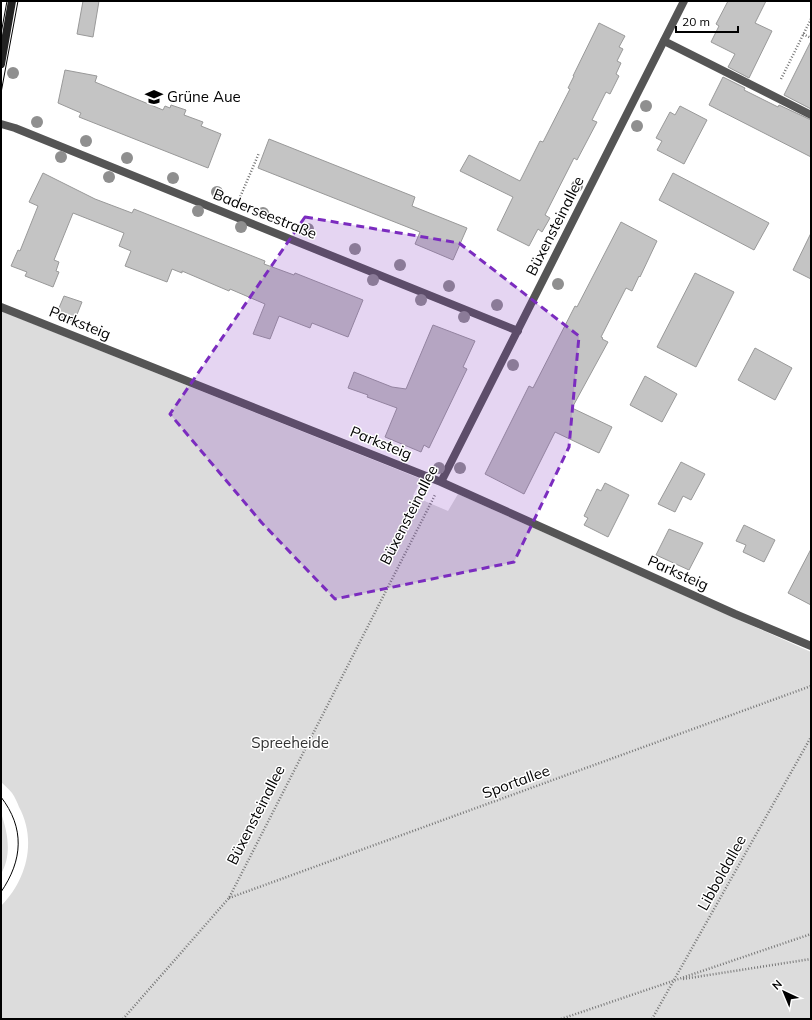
<svg xmlns="http://www.w3.org/2000/svg" width="812" height="1020" viewBox="0 0 812 1020" font-family="Mulish,sans-serif">
	<style>
		.green { fill: #dcdcdc }
		.building { fill: #c4c4c4; stroke: #999 }
		.lines { fill: none; stroke-linecap: round; stroke-linejoin: round }
		.path { stroke: #777; stroke-width: 2.5; stroke-dasharray: 1 2; stroke-linecap: butt }
		.service { stroke: #555; stroke-width: 8 }
		.minor { stroke: #555; stroke-width: 8 }
		.secondary { stroke: #222; stroke-width: 8 }
		.tram { stroke: #000; stroke-width: 1 }
		.tree { fill: #8f8f8f }
		.marked { fill: #7b2cbf; fill-opacity: 0.2; stroke: #7b2cbf; stroke-width: 3; stroke-dasharray: 8 5; stroke-linejoin: round }
		.labels { text-anchor: middle; stroke-width: 3; stroke-linejoin: round; paint-order: stroke }
		.poi-label { font-size: 15px; fill: #000; stroke: #fff; text-anchor: start }
		.street-label { font-size: 15px; fill: #000; stroke: #fff }
		.park-label { font-size: 15px; fill: #333; stroke: #fff }
	</style>
	<rect width="100%" height="100%" fill="#fff"/>
	<path class="green" d="M 1,311 L 421,479 L 413,496 L 448,511 L 458,494 L 811,652 L 811,1019 L 1,1019 L 1,906 C 27,880 37,840 19,807 C 17,802 15,797 12,793 C 9,789 5,786 1,782 Z
		M 1,813 C 8,833 12,855 1,874 Z"/>
	<path class="building" d="M 83,1 L 99,1 L 93,37 L 77,34 Z
		M 728,1 L 766,1 L 755,23 L 772,31 L 749,78 L 728,67 L 735,54 L 711,42 L 719,26 L 716,24 Z
		M 599,23 L 625,36 L 619,47 L 623,49 L 617,61 L 621,63 L 616,74 L 619,76 L 610,94 L 606,92 L 592,120 L 597,122 L 577,160 L 574,158 L 545,215 L 550,218 L 542,232 L 538,229 L 529,246 L 497,230 L 513,197 L 460,171 L 469,155 L 520,181 L 540,141 L 543,142 L 570,89 L 568,88 L 574,76 L 573,76 Z
		M 811,41 L 811,109 L 784,95 Z
		M 65,70 L 97,76 L 95,82 L 163,110 L 165,106 L 170,108 L 171,105 L 186,110 L 184,115 L 203,122 L 201,126 L 221,134 L 208,168 L 79,117 L 81,113 L 58,103 Z
		M 723,77 L 745,88 L 744,90 L 778,107 L 779,105 L 811,120 L 811,157 L 709,105 Z
		M 680,106 L 707,120 L 684,164 L 657,150 L 662,141 L 656,138 L 670,112 L 675,115 Z
		M 269,139 L 415,197 L 412,206 L 467,228 L 453,260 L 415,244 L 420,232 L 258,168 Z
		M 43,173 L 95,199 L 132,213 L 134,209 L 265,261 L 264,264 L 294,275 L 295,273 L 363,300 L 348,337 L 312,323 L 310,328 L 279,316 L 270,339 L 253,334 L 265,304 L 230,289 L 229,291 L 182,271 L 182,273 L 172,269 L 167,282 L 125,266 L 131,251 L 119,246 L 124,233 L 73,213 L 54,260 L 59,262 L 56,271 L 59,272 L 53,287 L 25,276 L 27,272 L 11,266 L 18,250 L 20,251 L 38,206 L 29,202 Z
		M 673,173 L 769,223 L 754,250 L 659,200 Z
		M 621,222 L 657,241 L 640,277 L 639,276 L 632,291 L 626,288 L 601,337 L 603,338 L 602,339 L 608,342 L 572,408 L 612,427 L 599,453 L 555,432 L 524,494 L 485,474 L 529,386 L 533,388 L 575,306 L 577,307 Z
		M 811,233 L 811,279 L 793,270 Z
		M 695,273 L 734,292 L 696,367 L 657,347 Z
		M 64,296 L 82,302 L 74,322 L 56,315 Z
		M 433,325 L 475,341 L 463,367 L 467,369 L 429,448 L 424,445 L 421,452 L 385,437 L 397,408 L 367,397 L 368,395 L 348,388 L 354,372 L 392,387 L 406,389 Z
		M 755,348 L 792,368 L 775,400 L 738,380 Z
		M 645,376 L 677,394 L 662,422 L 630,405 Z
		M 681,462 L 705,474 L 691,500 L 683,496 L 675,512 L 658,504 Z
		M 605,483 L 629,495 L 608,537 L 584,525 L 588,518 L 584,516 L 597,489 L 601,491 Z
		M 744,525 L 775,540 L 764,562 L 743,552 L 746,545 L 736,541 Z
		M 669,529 L 703,543 L 689,570 L 656,555 Z
		M 811,549 L 811,605 L 788,593 Z"/>
	<g class="lines">
		<path class="path" d="M 803,34 L 811,38
			M 781,79 L 811,19
			M 238,202 L 259,153
			M 229,898 L 811,686
			M 683,979 L 811,959
			M 123,1019 L 229,898 L 435,495
			M 561,1019 L 811,934
			M 652,1019 L 811,737"/>
		<path class="service" d="M 664,41 L 811,115
			M 1,307 L 441,482 L 735,614 L 811,646"/>
		<path class="minor" d="M 1,124 L 15,128 L 518,331
			M 442,480 L 684,1"/>
		<path class="secondary" d="M 1,64 L 12,1"/>
		<path class="tram" d="M 1,34 L 7,1
			M 1,93 L 18,1
			M 1,797 C 25,828 23,860 1,892"/>
	</g>
	<g class="tree">
		<circle cx="13" cy="73" r="6"/>
		<circle cx="646" cy="106" r="6"/>
		<circle cx="37" cy="122" r="6"/>
		<circle cx="637" cy="126" r="6"/>
		<circle cx="86" cy="141" r="6"/>
		<circle cx="61" cy="157" r="6"/>
		<circle cx="127" cy="158" r="6"/>
		<circle cx="109" cy="177" r="6"/>
		<circle cx="173" cy="178" r="6"/>
		<circle cx="577" cy="186" r="6"/>
		<circle cx="217" cy="192" r="6"/>
		<circle cx="198" cy="211" r="6"/>
		<circle cx="263" cy="213" r="6"/>
		<circle cx="241" cy="227" r="6"/>
		<circle cx="308" cy="229" r="6"/>
		<circle cx="355" cy="249" r="6"/>
		<circle cx="400" cy="265" r="6"/>
		<circle cx="373" cy="280" r="6"/>
		<circle cx="558" cy="284" r="6"/>
		<circle cx="449" cy="286" r="6"/>
		<circle cx="421" cy="300" r="6"/>
		<circle cx="497" cy="305" r="6"/>
		<circle cx="464" cy="317" r="6"/>
		<circle cx="513" cy="365" r="6"/>
		<circle cx="439" cy="468" r="6"/>
		<circle cx="460" cy="468" r="6"/>
	</g>
	<path class="marked" d="M 305,217 L 459,243 L 579,336 L 569,447 L 514,562 L 335,599 L 262,523 L 170,414 Z"/>
	<defs>
		<g id="school-bare" transform="scale(1.38)"><path d="M0-5L7-2L0 1L-7-2ZM-4 1L0 2.5L4 1V4Q0 6-4 4Z" fill="#000" stroke="#fff" stroke-width="2.5" paint-order="stroke"/></g>
	</defs>
	<g fill-rule="evenodd">
		<use href="#school-bare" x="154" y="97"/>
	</g>
	<g class="labels">
		<g class="poi-label">
			<text x="167" y="102">Grüne Aue</text>
		</g>
		<g class="street-label">
			<text transform="translate(265 214) rotate(22)" y="5">Baderseestraße</text>
			<text transform="translate(555 226) rotate(-63)" y="5">Büxensteinallee</text>
			<text transform="translate(80 323) rotate(22)" y="5">Parksteig</text>
			<text transform="translate(381 443) rotate(22)" y="5">Parksteig</text>
			<text transform="translate(409 515) rotate(-63)" y="5">Büxensteinallee</text>
			<text transform="translate(678 573) rotate(24)" y="5">Parksteig</text>
			<text transform="translate(516 782) rotate(-20)" y="5">Sportallee</text>
			<text transform="translate(256 815) rotate(-63)" y="5">Büxensteinallee</text>
			<text transform="translate(722 873) rotate(-61)" y="5">Libboldallee</text>
		</g>
		<g class="park-label">
			<text x="290" y="748">Spreeheide</text>
		</g>
	</g>
	<rect width="812" height="1020" fill="none" stroke="#000000" stroke-width="4"/>
	<g transform="translate(784 992) rotate(316)" stroke="#ffffff" stroke-width="3" paint-order="stroke">
	<path d="M0-3L7 15L0 10L-7 15Z" fill="#000000"/>
	<text y="-6" font-size="11" font-weight="bold" text-anchor="middle" fill="#000000">N</text>
	</g>
	<path d="M676 26v6h62v-6" fill="none" stroke="#000000" stroke-width="2"/>
	<text x="682" y="26" font-size="12" fill="#000000" stroke="#ffffff" stroke-width="3" paint-order="stroke">20 m</text>
</svg>
